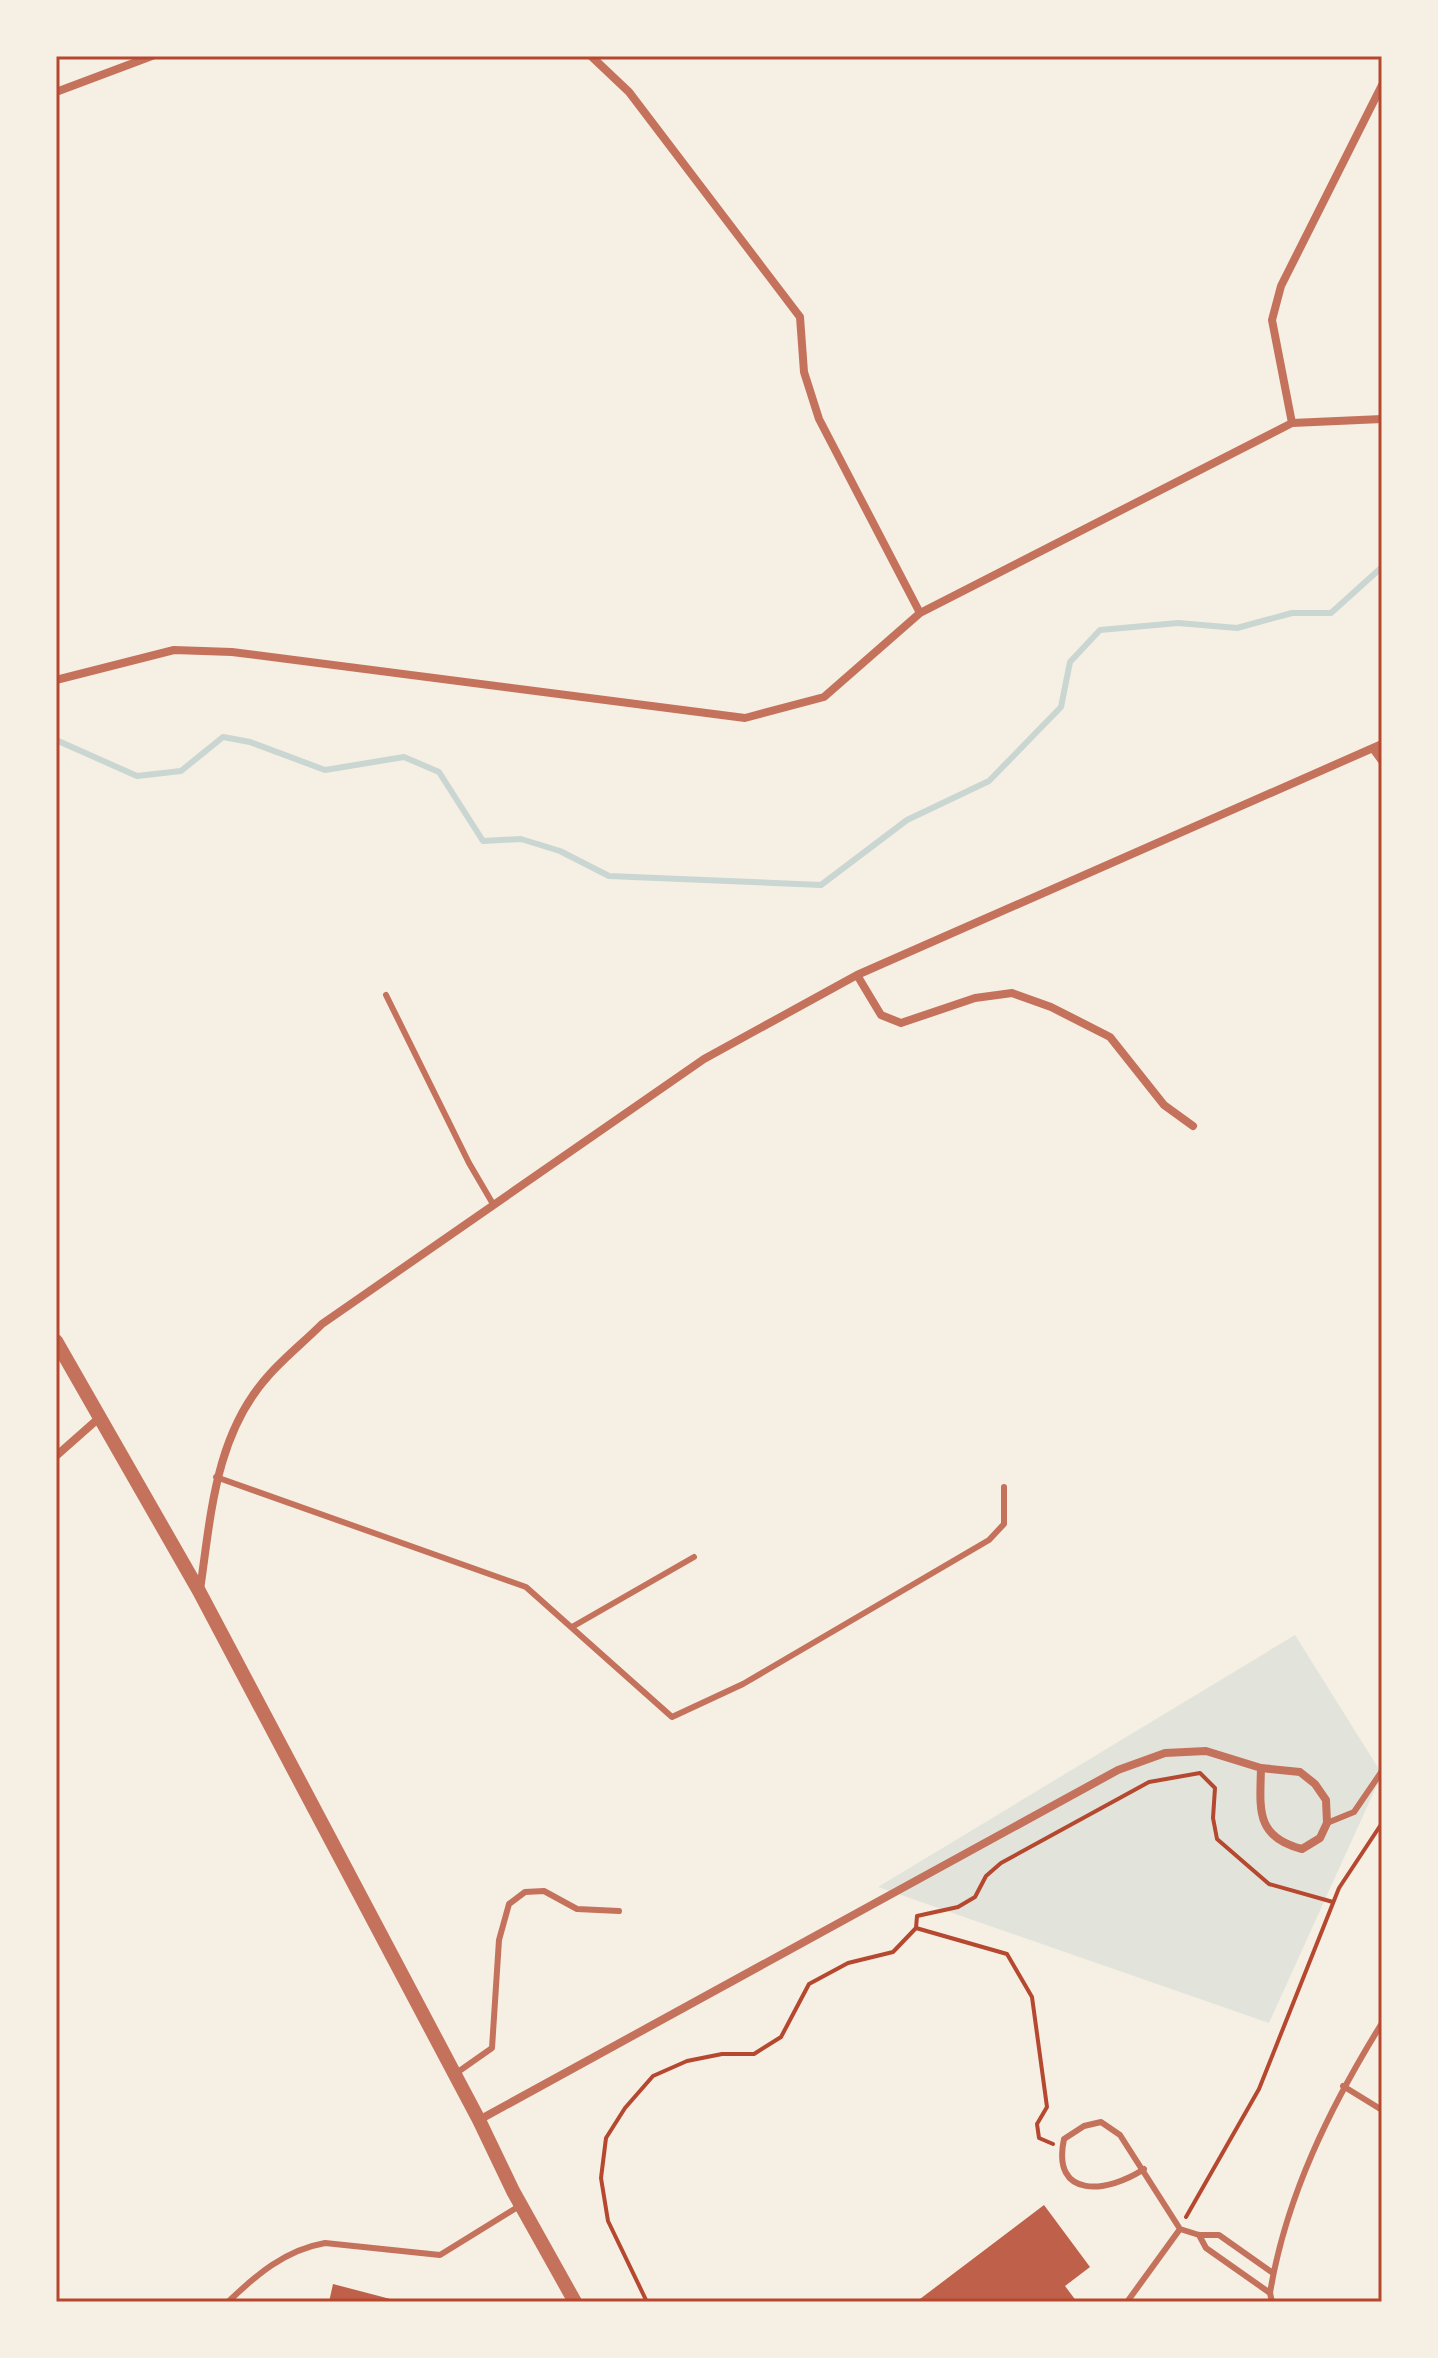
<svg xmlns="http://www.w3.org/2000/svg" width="1438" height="2358" viewBox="0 0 1438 2358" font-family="Mulish,sans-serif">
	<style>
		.green { fill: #e2e4dc }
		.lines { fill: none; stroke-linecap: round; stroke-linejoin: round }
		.stream { stroke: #c9d6d2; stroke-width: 6 }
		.building { fill: #bf614a }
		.path { stroke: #b5482f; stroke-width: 4 }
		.service { stroke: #c5725c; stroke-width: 6 }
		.minor { stroke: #c5725c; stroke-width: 8 }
		.tertiary { stroke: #c5725c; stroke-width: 14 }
		.neatline { fill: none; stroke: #b5482f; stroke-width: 3 }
	</style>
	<rect width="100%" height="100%" fill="#f6efe4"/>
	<path class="green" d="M 1295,1635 L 1382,1774 L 1269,2023 L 878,1887 Z"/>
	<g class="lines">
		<path class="stream" d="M 56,740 L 137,776 L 181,771 L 223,737 L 250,742 L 325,770 L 404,757 L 439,772 L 483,841 L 521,839 L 560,851 L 609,876 L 821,885 L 907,820 L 989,781 L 1061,707 L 1070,662 L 1100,630 L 1178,623 L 1237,628 L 1292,613 L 1331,613 L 1382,567"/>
	</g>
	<path class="building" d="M 1044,2205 L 1090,2267 L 1065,2286 L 1077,2302 L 916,2302 Z
		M 333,2284 L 398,2301 L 397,2302 L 329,2302 Z"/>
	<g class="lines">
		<path class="path" d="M 916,1928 L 917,1916 L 958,1907 L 975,1897 L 986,1876 L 1001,1863 L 1149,1782 L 1200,1773 L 1215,1788 L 1213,1818 L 1217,1839 L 1269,1884 L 1333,1902
			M 1186,2217 L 1259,2089 L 1339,1888 L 1382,1823
			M 647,2302 L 608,2221 L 601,2178 L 606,2138 L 625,2108 L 653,2076 L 687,2061 L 722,2054 L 754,2054 L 781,2037 L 809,1984 L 848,1963 L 893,1952 L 916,1928 L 1007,1954 L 1032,1997 L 1047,2107 L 1037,2124 L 1039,2138 L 1053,2144"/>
		<path class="service" d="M 386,995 L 469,1163 L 493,1204
			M 216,1477 L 526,1587 L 672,1717 L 743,1684 L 989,1540 L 1004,1524 L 1004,1487
			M 572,1627 L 694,1557
			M 1327,1823 L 1354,1812 L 1382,1771
			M 455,2074 L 492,2048 L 499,1940 L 509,1904 L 525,1892 L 544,1891 L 577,1909 L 619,1911
			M 1343,2086 L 1382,2110
			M 1144,2169 C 1108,2193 1051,2200 1064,2139 L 1084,2126 L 1101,2122 L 1120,2135 L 1180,2229 L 1199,2235 L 1219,2235 L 1273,2273
			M 1199,2235 L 1206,2248 L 1270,2293
			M 228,2302 C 256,2275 285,2250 325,2243 L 440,2255 L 521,2205
			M 1127,2302 L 1180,2229
			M 1272,2302 L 1270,2293 C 1286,2196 1330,2107 1382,2023"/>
		<path class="minor" d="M 591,56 L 629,92 L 800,317 L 804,372 L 819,419 L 920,613
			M 56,92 L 152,56
			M 1292,423 L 1272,320 L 1281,286 L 1382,85
			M 56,680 L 174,650 L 232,652 L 745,718 L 824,697 L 920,613 L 1292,423 L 1382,419
			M 1374,750 L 1382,761
			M 857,975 L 881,1015 L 901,1023 L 975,998 L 1012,993 L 1051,1007 L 1110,1037 L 1164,1105 L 1193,1126
			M 56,1456 L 99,1418
			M 200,1590 C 211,1515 215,1434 269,1375 C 285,1357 305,1341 322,1324 L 704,1059 L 857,975 L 1382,744
			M 479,2120 L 1118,1770 L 1165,1753 L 1206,1751 L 1261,1768 L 1300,1772 L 1315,1784 L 1326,1800 L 1327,1823 L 1320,1838 L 1302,1849 C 1255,1837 1260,1809 1261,1768"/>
		<path class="tertiary" d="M 56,1341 L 199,1591 L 479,2120 L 513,2191 L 575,2302"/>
	</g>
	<rect width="1438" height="2358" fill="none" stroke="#f6efe4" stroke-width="116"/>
	<rect x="58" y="58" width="1322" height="2242" class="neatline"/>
</svg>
